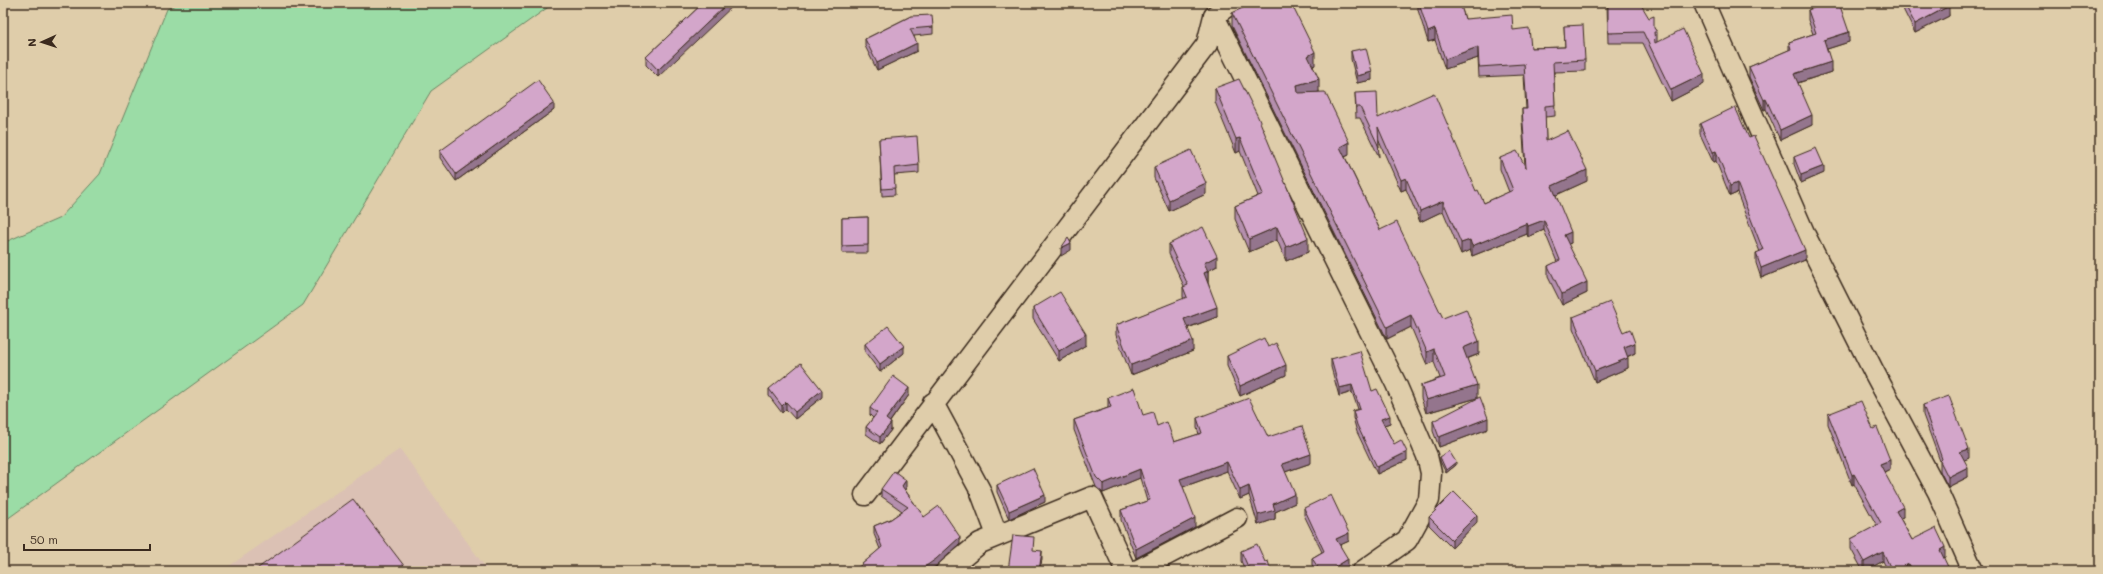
<svg xmlns="http://www.w3.org/2000/svg" width="2103" height="574" viewBox="0 0 2103 574" font-family="Mali,sans-serif">
	<style>
		.built { fill: #dbc1b4 }
		.green { fill: #9bdca6; stroke: #6b8362 }
		.lines { fill: none; stroke-linecap: round; stroke-linejoin: round }
		.minor-casing { stroke: #3b2a1e; stroke-width: 23 }
		.minor { stroke: #dfcdaa; stroke-width: 20 }
		.wall { fill: #b58fae; stroke: #3b2a1e }
		.shaded-wall { fill: #94748d; stroke: #3b2a1e }
		.building { fill: #d3a6ca; stroke: #3b2a1e }
	</style>
	<rect width="100%" height="100%" fill="#dfcdaa"/>
	<filter id="ink" filterUnits="userSpaceOnUse"><feTurbulence type="fractalNoise" baseFrequency=".025" numOctaves="2"/><feDisplacementMap in="SourceGraphic" scale="8" xChannelSelector="R" yChannelSelector="G"/><feConvolveMatrix kernelMatrix="1 2 1 2 8 2 1 2 1" color-interpolation-filters="sRGB"/></filter>
	<g filter="url(#ink)">
		<path class="built" d="M 400,449 L 488,571 L 222,571 Z"/>
		<path class="green" d="M 179,3 L 554,3 L 431,91 L 303,305 L 3,522 L 3,243 L 60,218 L 100,174 L 167,9 Z"/>
		<g class="lines">
			<g class="minor-casing">
				<path id="minor" d="M 1704,3 L 1806,237 L 1874,372 L 1938,492 L 1973,571
					M 1214,16 L 1396,384 L 1427,456 L 1431,473 L 1429,500 L 1407,540 L 1363,571
					M 933,403 L 980,490 L 997,535
					M 865,495 L 1207,44 L 1214,16 L 1232,3
					M 946,571 L 980,543 L 1092,497 L 1126,571
					M 1136,571 L 1237,518"/>
			</g>
			<use href="#minor" class="minor"/>
		</g>
		<path class="wall" d="M 703,3 L 658,77 L 646,65 L 646,57 Z
			M 1418,3 L 1460,3 L 1465,19 L 1513,30 L 1531,48 L 1565,47 L 1564,26 L 1585,60 L 1585,71 L 1554,72 L 1555,116 L 1545,117 L 1546,141 L 1587,181 L 1556,195 L 1571,243 L 1568,244 L 1587,293 L 1562,305 L 1548,277 L 1548,266 L 1557,262 L 1544,230 L 1528,237 L 1527,234 L 1472,256 L 1470,250 L 1461,254 L 1443,211 L 1420,222 L 1406,189 L 1401,191 L 1378,139 L 1379,157 L 1360,118 L 1356,118 L 1355,93 L 1378,118 L 1476,191 L 1484,203 L 1509,192 L 1500,169 L 1500,158 L 1525,166 L 1522,120 L 1522,109 L 1526,109 L 1524,75 L 1479,77 L 1478,58 L 1445,69 L 1435,40 L 1428,42 L 1418,10 Z
			M 1522,3 L 1540,3 L 1524,8 Z
			M 1607,3 L 1654,28 L 1657,32 L 1657,42 L 1704,84 L 1671,101 L 1643,43 L 1608,43 Z
			M 1820,3 L 1839,3 L 1849,42 L 1827,49 L 1831,72 L 1798,83 L 1812,125 L 1780,140 L 1766,109 L 1764,110 L 1749,77 L 1749,67 L 1789,50 L 1789,42 L 1813,34 L 1808,20 L 1808,10 L 1821,5 Z
			M 1900,3 L 1958,3 L 1948,6 L 1949,16 L 1915,33 Z
			M 1232,13 L 1315,65 L 1313,66 L 1319,92 L 1317,92 L 1349,155 L 1345,157 L 1380,230 L 1443,318 L 1479,354 L 1467,359 L 1477,398 L 1426,413 L 1421,398 L 1421,385 L 1440,378 L 1434,362 L 1427,365 L 1411,327 L 1387,339 L 1232,26 Z
			M 911,16 L 933,27 L 933,34 L 914,36 L 917,51 L 877,70 L 865,46 L 865,39 Z
			M 1351,51 L 1372,80 L 1357,83 L 1351,59 Z
			M 1215,88 L 1308,252 L 1286,261 L 1277,240 L 1249,252 L 1235,219 L 1235,206 L 1258,196 L 1240,151 L 1236,153 L 1215,102 Z
			M 554,110 L 456,181 L 440,158 L 440,151 Z
			M 1700,124 L 1805,260 L 1761,278 L 1756,263 L 1756,253 L 1760,252 L 1737,193 L 1730,196 L 1716,161 L 1713,162 L 1700,134 Z
			M 879,139 L 919,165 L 919,173 L 894,175 L 895,195 L 882,196 Z
			M 1794,157 L 1824,173 L 1801,183 L 1794,164 Z
			M 1154,167 L 1206,194 L 1169,211 L 1154,178 Z
			M 868,217 L 868,253 L 842,253 L 842,218 Z
			M 1169,244 L 1217,266 L 1208,271 L 1208,282 L 1217,317 L 1188,328 L 1193,351 L 1131,375 L 1116,335 L 1116,325 L 1184,299 L 1183,297 L 1183,287 L 1184,286 L 1169,254 Z
			M 1033,308 L 1086,345 L 1059,361 L 1033,319 Z
			M 1573,317 L 1623,332 L 1635,353 L 1627,357 L 1628,368 L 1595,382 L 1573,328 Z
			M 865,344 L 904,353 L 880,372 L 865,352 Z
			M 1268,347 L 1286,375 L 1240,396 L 1227,366 L 1227,356 Z
			M 1331,359 L 1372,391 L 1390,423 L 1384,425 L 1394,444 L 1407,460 L 1377,474 L 1357,432 L 1353,418 L 1353,411 L 1358,409 L 1352,392 L 1339,396 L 1331,367 Z
			M 769,389 L 822,397 L 795,419 L 786,409 L 782,413 L 769,396 Z
			M 909,395 L 890,422 L 891,430 L 880,444 L 866,434 L 866,427 L 873,418 L 870,415 L 870,408 Z
			M 1108,398 L 1143,415 L 1157,426 L 1174,442 L 1199,434 L 1197,428 L 1197,418 L 1268,437 L 1311,463 L 1285,472 L 1295,503 L 1275,512 L 1275,519 L 1258,525 L 1249,495 L 1240,499 L 1227,471 L 1183,487 L 1195,527 L 1136,558 L 1121,520 L 1121,510 L 1147,501 L 1140,478 L 1103,493 L 1096,487 L 1074,430 L 1074,420 L 1108,408 Z
			M 1923,405 L 1969,458 L 1964,460 L 1968,477 L 1948,487 L 1940,471 L 1940,461 L 1923,415 Z
			M 1828,414 L 1873,429 L 1890,469 L 1884,472 L 1903,517 L 1900,518 L 1912,540 L 1945,557 L 1943,558 L 1950,571 L 1888,571 L 1883,561 L 1865,571 L 1863,571 L 1851,549 L 1851,539 L 1877,526 L 1854,484 L 1852,485 L 1828,424 Z
			M 1433,421 L 1488,429 L 1439,447 L 1433,431 Z
			M 1440,457 L 1456,465 L 1446,473 L 1440,461 Z
			M 997,485 L 1045,502 L 1009,519 L 997,492 Z
			M 906,488 L 905,490 L 924,517 L 960,544 L 936,566 L 929,571 L 854,571 L 880,549 L 874,534 L 874,526 L 891,519 L 902,511 L 881,496 L 881,489 Z
			M 1304,508 L 1349,541 L 1340,545 L 1348,567 L 1341,571 L 1316,571 L 1312,565 L 1312,558 L 1322,552 L 1304,515 Z
			M 1429,517 L 1477,522 L 1452,548 L 1429,525 Z
			M 1241,551 L 1265,562 L 1245,570 L 1241,561 Z"/>
		<path class="shaded-wall" d="M 728,3 L 736,3 L 658,77 L 658,70 Z
			M 1524,3 L 1540,3 L 1524,8 Z
			M 1944,3 L 1958,3 L 1944,7 Z
			M 1949,6 L 1949,16 L 1915,33 L 1915,24 Z
			M 1435,29 L 1435,40 L 1428,42 L 1428,32 Z
			M 1849,32 L 1849,42 L 1824,50 L 1824,40 Z
			M 917,43 L 917,51 L 877,70 L 877,63 Z
			M 1478,47 L 1478,58 L 1445,69 L 1445,59 Z
			M 1315,52 L 1315,65 L 1308,68 L 1308,56 Z
			M 1831,62 L 1831,72 L 1794,84 L 1794,74 Z
			M 1372,72 L 1372,80 L 1357,83 L 1357,76 Z
			M 1704,74 L 1704,84 L 1671,101 L 1671,90 Z
			M 1319,79 L 1319,92 L 1297,97 L 1297,85 Z
			M 1766,99 L 1766,109 L 1764,110 L 1764,100 Z
			M 554,103 L 554,110 L 456,181 L 456,174 Z
			M 1812,115 L 1812,125 L 1780,140 L 1780,130 Z
			M 1240,138 L 1240,151 L 1236,153 L 1236,139 Z
			M 1349,142 L 1349,155 L 1340,159 L 1340,147 Z
			M 1716,151 L 1716,161 L 1713,162 L 1713,152 Z
			M 1824,166 L 1824,173 L 1801,183 L 1801,175 Z
			M 1587,170 L 1587,181 L 1552,197 L 1552,186 Z
			M 1406,178 L 1406,189 L 1401,191 L 1401,180 Z
			M 1206,183 L 1206,194 L 1169,211 L 1169,200 Z
			M 1737,183 L 1737,193 L 1730,196 L 1730,186 Z
			M 1443,201 L 1443,211 L 1420,222 L 1420,211 Z
			M 1544,220 L 1544,230 L 1528,237 L 1528,226 Z
			M 1527,223 L 1527,234 L 1472,256 L 1472,246 Z
			M 1277,227 L 1277,240 L 1249,252 L 1249,239 Z
			M 1571,232 L 1571,243 L 1564,246 L 1564,235 Z
			M 1308,238 L 1308,252 L 1286,261 L 1286,247 Z
			M 1470,240 L 1470,250 L 1461,254 L 1461,243 Z
			M 1071,243 L 1071,250 L 1061,256 L 1061,248 Z
			M 1805,250 L 1805,260 L 1761,278 L 1761,268 Z
			M 1217,256 L 1217,266 L 1204,273 L 1204,263 Z
			M 1208,271 L 1208,282 L 1204,283 L 1204,273 Z
			M 1587,282 L 1587,293 L 1562,305 L 1562,294 Z
			M 1217,307 L 1217,317 L 1184,329 L 1184,319 Z
			M 1411,315 L 1411,327 L 1387,339 L 1387,327 Z
			M 1086,334 L 1086,345 L 1059,361 L 1059,351 Z
			M 1193,341 L 1193,351 L 1131,375 L 1131,365 Z
			M 1479,341 L 1479,354 L 1463,360 L 1463,348 Z
			M 1635,343 L 1635,353 L 1624,358 L 1624,347 Z
			M 904,346 L 904,353 L 880,372 L 880,364 Z
			M 1434,349 L 1434,362 L 1427,365 L 1427,352 Z
			M 1628,358 L 1628,368 L 1595,382 L 1595,371 Z
			M 1286,365 L 1286,375 L 1240,396 L 1240,386 Z
			M 1352,385 L 1352,392 L 1339,396 L 1339,388 Z
			M 1477,385 L 1477,398 L 1426,413 L 1426,400 Z
			M 909,388 L 909,395 L 886,427 L 886,419 Z
			M 822,390 L 822,397 L 795,419 L 795,412 Z
			M 786,402 L 786,409 L 782,413 L 782,406 Z
			M 1390,416 L 1390,423 L 1381,426 L 1381,419 Z
			M 1488,418 L 1488,429 L 1439,447 L 1439,437 Z
			M 891,423 L 891,430 L 880,444 L 880,437 Z
			M 1969,449 L 1969,458 L 1960,462 L 1960,452 Z
			M 1407,452 L 1407,460 L 1377,474 L 1377,467 Z
			M 1311,454 L 1311,463 L 1282,473 L 1282,464 Z
			M 1890,460 L 1890,469 L 1880,474 L 1880,464 Z
			M 1227,462 L 1227,471 L 1180,488 L 1180,479 Z
			M 1456,462 L 1456,465 L 1446,473 L 1446,470 Z
			M 1968,467 L 1968,477 L 1948,487 L 1948,477 Z
			M 1140,469 L 1140,478 L 1103,493 L 1103,484 Z
			M 1854,474 L 1854,484 L 1852,485 L 1852,475 Z
			M 906,480 L 906,488 L 902,494 L 902,486 Z
			M 1249,486 L 1249,495 L 1240,499 L 1240,490 Z
			M 1295,494 L 1295,503 L 1275,512 L 1275,519 L 1258,525 L 1258,515 L 1273,504 Z
			M 1045,495 L 1045,502 L 1009,519 L 1009,511 Z
			M 1903,507 L 1903,517 L 1896,520 L 1896,511 Z
			M 1477,515 L 1477,522 L 1452,548 L 1452,540 Z
			M 1195,518 L 1195,527 L 1136,558 L 1136,549 Z
			M 1349,533 L 1349,541 L 1336,547 L 1336,539 Z
			M 960,537 L 960,544 L 936,566 L 929,571 L 919,571 Z
			M 1945,547 L 1945,557 L 1940,559 L 1940,550 Z
			M 1042,551 L 1042,559 L 1040,571 L 1039,571 Z
			M 1883,552 L 1883,561 L 1865,571 L 1864,571 L 1864,562 Z
			M 1348,559 L 1348,567 L 1341,571 L 1329,571 Z
			M 1909,564 L 1909,571 L 1894,571 Z
			M 405,567 L 405,571 L 399,571 Z"/>
		<path class="building" d="M 703,3 L 728,3 L 658,70 L 646,57 Z
			M 1253,3 L 1291,3 L 1315,52 L 1308,56 L 1319,79 L 1297,85 L 1298,93 L 1325,92 L 1349,142 L 1340,147 L 1380,230 L 1397,222 L 1443,318 L 1466,309 L 1479,341 L 1463,348 L 1477,385 L 1426,400 L 1421,385 L 1445,377 L 1434,349 L 1427,352 L 1411,315 L 1387,327 L 1232,13 Z
			M 1419,3 L 1460,3 L 1465,19 L 1512,15 L 1513,30 L 1529,28 L 1531,48 L 1565,47 L 1564,26 L 1583,25 L 1585,60 L 1553,62 L 1555,105 L 1545,106 L 1546,141 L 1568,131 L 1587,170 L 1552,186 L 1571,232 L 1564,235 L 1587,282 L 1562,294 L 1548,266 L 1560,260 L 1544,220 L 1528,226 L 1527,223 L 1472,246 L 1470,240 L 1461,243 L 1443,201 L 1420,211 L 1406,178 L 1401,180 L 1378,127 L 1379,147 L 1360,107 L 1356,107 L 1355,93 L 1377,92 L 1378,118 L 1434,93 L 1476,191 L 1478,190 L 1484,203 L 1513,190 L 1500,158 L 1517,151 L 1526,168 L 1522,109 L 1527,109 L 1524,64 L 1479,67 L 1478,47 L 1445,59 L 1435,29 L 1428,32 Z
			M 1608,3 L 1640,3 L 1649,18 L 1654,16 L 1654,28 L 1657,32 L 1654,32 L 1655,43 L 1683,29 L 1704,74 L 1671,90 L 1643,32 L 1608,33 Z
			M 1824,3 L 1839,3 L 1849,32 L 1824,40 L 1831,62 L 1794,74 L 1812,115 L 1780,130 L 1766,99 L 1764,100 L 1749,67 L 1791,49 L 1789,42 L 1816,33 L 1808,10 L 1824,4 Z
			M 1904,3 L 1947,3 L 1949,6 L 1915,24 Z
			M 932,15 L 933,27 L 910,29 L 917,43 L 877,63 L 865,39 L 911,16 Z
			M 1366,48 L 1372,72 L 1357,76 L 1351,51 Z
			M 1239,79 L 1258,117 L 1308,238 L 1286,247 L 1277,227 L 1249,239 L 1235,206 L 1263,194 L 1240,138 L 1236,139 L 1215,88 Z
			M 538,80 L 554,103 L 456,174 L 440,151 Z
			M 1735,107 L 1749,138 L 1754,136 L 1805,250 L 1761,268 L 1756,253 L 1763,250 L 1737,183 L 1730,186 L 1716,151 L 1713,152 L 1700,124 Z
			M 917,136 L 919,165 L 894,168 L 895,188 L 882,189 L 879,139 Z
			M 1816,148 L 1824,166 L 1801,175 L 1794,157 Z
			M 1191,150 L 1206,183 L 1169,200 L 1154,167 Z
			M 868,217 L 868,245 L 842,246 L 842,218 Z
			M 1203,227 L 1217,256 L 1204,263 L 1208,271 L 1204,273 L 1217,307 L 1184,319 L 1193,341 L 1131,365 L 1116,325 L 1187,297 L 1183,287 L 1188,285 L 1169,244 Z
			M 1068,238 L 1071,243 L 1061,248 Z
			M 1060,292 L 1086,334 L 1059,351 L 1033,308 Z
			M 1610,302 L 1623,332 L 1630,329 L 1635,343 L 1624,347 L 1628,358 L 1595,371 L 1573,317 Z
			M 888,326 L 904,346 L 880,364 L 865,344 Z
			M 1264,338 L 1268,347 L 1276,343 L 1286,365 L 1240,386 L 1227,356 Z
			M 1360,351 L 1372,391 L 1377,389 L 1390,416 L 1381,419 L 1394,444 L 1401,440 L 1407,452 L 1377,467 L 1357,425 L 1353,411 L 1360,409 L 1352,385 L 1339,388 L 1331,359 Z
			M 801,363 L 822,390 L 795,412 L 786,402 L 782,406 L 769,389 Z
			M 893,376 L 909,388 L 886,419 L 891,423 L 880,437 L 866,427 L 877,413 L 870,408 Z
			M 1134,388 L 1143,415 L 1153,412 L 1157,426 L 1167,422 L 1174,442 L 1202,433 L 1197,418 L 1249,398 L 1268,437 L 1302,426 L 1311,454 L 1282,464 L 1295,494 L 1273,504 L 1275,510 L 1258,515 L 1249,486 L 1240,490 L 1227,462 L 1180,479 L 1195,518 L 1136,549 L 1121,510 L 1150,500 L 1140,469 L 1103,484 L 1096,477 L 1074,420 L 1111,407 L 1108,398 Z
			M 1949,396 L 1969,449 L 1960,452 L 1968,467 L 1948,477 L 1940,461 L 1942,459 L 1923,405 Z
			M 1480,397 L 1488,418 L 1439,437 L 1433,421 Z
			M 1861,401 L 1873,429 L 1877,427 L 1890,460 L 1880,464 L 1903,507 L 1896,511 L 1912,540 L 1936,528 L 1945,547 L 1940,550 L 1950,571 L 1913,571 L 1909,564 L 1894,571 L 1892,571 L 1883,552 L 1864,562 L 1851,539 L 1881,523 L 1854,474 L 1852,475 L 1828,414 Z
			M 1449,451 L 1456,462 L 1446,470 L 1440,457 Z
			M 1033,468 L 1045,495 L 1009,511 L 997,485 Z
			M 894,471 L 906,480 L 902,486 L 924,517 L 939,506 L 960,537 L 936,559 L 919,571 L 854,571 L 882,547 L 874,526 L 891,519 L 908,507 L 881,489 Z
			M 1454,492 L 1477,515 L 1452,540 L 1429,517 Z
			M 1331,495 L 1349,533 L 1336,539 L 1348,559 L 1329,571 L 1320,571 L 1312,558 L 1324,551 L 1304,508 Z
			M 353,499 L 405,567 L 399,571 L 254,571 Z
			M 1013,535 L 1034,537 L 1033,550 L 1042,551 L 1039,571 L 1008,571 Z
			M 1257,544 L 1265,562 L 1268,561 L 1271,571 L 1243,571 L 1249,569 L 1241,551 Z
			M 1378,567 L 1381,571 L 1371,571 Z
			M 835,568 L 838,571 L 832,571 Z"/>
	</g>
	<rect width="2103" height="574" fill="none" stroke="#dfcdaa" stroke-width="16"/>
	<rect x="8" y="8" width="2087" height="558" fill="none" stroke="#3b2a1e" stroke-width="1.5" filter="url(#ink)"/>
	<g transform="translate(42 42) rotate(267)" stroke="#dfcdaa" stroke-width="3" paint-order="stroke">
	<path d="M0-3L7 15L0 10L-7 15Z" fill="#3b2a1e"/>
	<text y="-6" font-size="11" font-weight="bold" text-anchor="middle" fill="#3b2a1e">N</text>
	</g>
	<path d="M24 544v6h126v-6" fill="none" stroke="#3b2a1e" stroke-width="2"/>
	<text x="30" y="544" font-size="12" fill="#3b2a1e" stroke="#dfcdaa" stroke-width="3" paint-order="stroke">50 m</text>
</svg>
